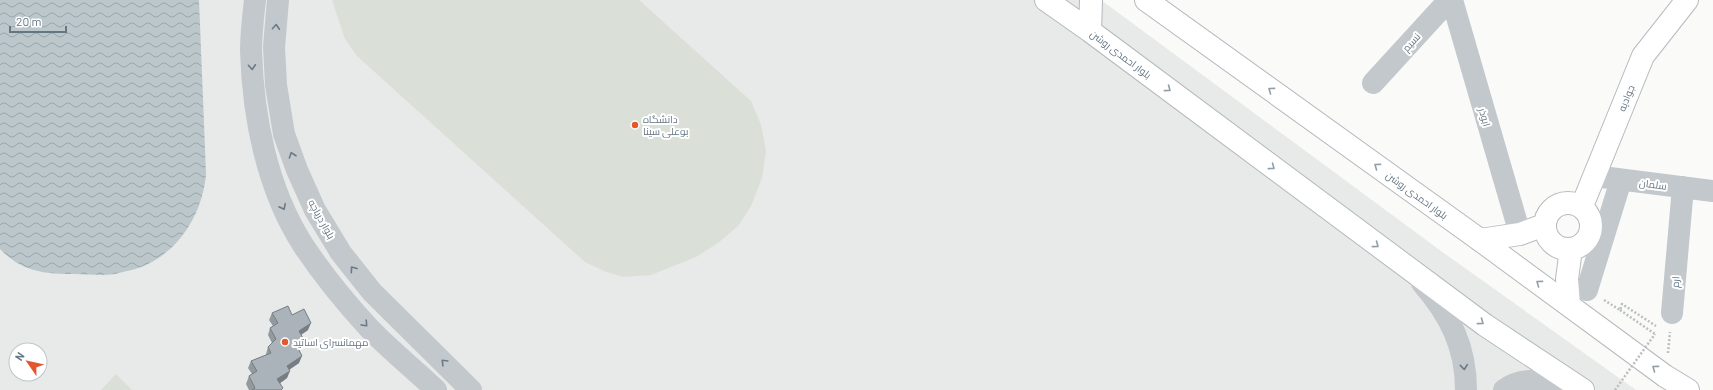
<svg xmlns="http://www.w3.org/2000/svg" width="1713" height="390" viewBox="0 0 1713 390" font-family="Barlow,Cairo,sans-serif">
	<style>
		.built { fill: #e8e9e9; fill-rule: evenodd }
		.garden { fill: #dadfd7 }
		.water { fill: url(#water-waves) }
		.lines { fill: none; stroke-linecap: round; stroke-linejoin: round }
		.major-casing { stroke: #b5babe; stroke-width: 24 }
		.highway-casing { stroke: #b4b9bd; stroke-width: 24 }
		.path { stroke: #bbbfc2; stroke-width: 2.5; stroke-dasharray: 2 2; stroke-linecap: butt }
		.minor { stroke: #c3c8cc; stroke-width: 22 }
		.major { stroke: #fff; stroke-width: 22 }
		.highway { stroke: #fff; stroke-width: 22 }
		.path-bridge { stroke: #bbbfc2; stroke-width: 2.5; stroke-dasharray: 2 2; stroke-linecap: butt }
		.wall { fill: #929a9f }
		.shaded-wall { fill: #777d82 }
		.building { fill: #aab3b9; stroke: #777d82 }
		.oneway { stroke: #6a7a87 }
		.oneway2 { stroke: #939fa8 }
		.poi-dot { fill: #e4572e; stroke: #fff; stroke-width: 1.5 }
		.labels { text-anchor: middle; stroke-width: 4; stroke-linejoin: round; paint-order: stroke }
		.street-label { font-size: 10px; fill: #657683; stroke: #fff }
		.poi-label { font-size: 10px; fill: #657683; stroke: #fff; text-anchor: start }
	</style>
	<defs>
		<pattern id="water-waves" width="16" height="10" patternUnits="userSpaceOnUse"><rect width="16" height="10" fill="#bbc7cb"/><path d="M0 5q4-4 8 0t8 0" fill="none" stroke="#9ca6aa"/></pattern>
	</defs>
	<rect width="100%" height="100%" fill="#fafaf8"/>
	<path class="built" d="M 0,0 L 1101,0 L 1441,251 L 1636,390 L 0,390 ZM 16,350 L 40,350 L 40,374 L 16,374 Z"/>
	<path class="garden" d="M 332,0 L 639,0 L 751,101 L 761,125 L 766,151 L 762,178 L 751,206 L 739,225 L 718,243 L 696,257 L 651,275 L 623,277 L 604,271 L 585,262 L 357,56 L 345,39 Z
		M 116,374 L 132,390 L 101,390 Z"/>
	<path class="water" d="M 0,0 L 199,0 L 206,174 C 203,210 183,246 150,263 C 140,269 126,271 115,274 C 102,276 88,274 75,274 C 44,274 22,272 0,249 Z"/>
	<g class="lines">
		<g class="major-casing">
			<path id="major" d="M1545 226a23 23 0 1 1 46 0a23 23 0 1 1-46 0Z
				M 1582,206 L 1643,56 L 1687,0
				M 1480,240 L 1520,234 L 1544,225
				M 1569,305 L 1567,279 L 1571,249"/>
		</g>
		<g class="highway-casing">
			<path id="highway" d="M 1046,0 L 1090,31 L 1485,325 L 1583,390
				M 1146,0 L 1480,240 L 1665,376 L 1688,390
				M 1090,31 L 1091,0"/>
		</g>
		<path class="path" d="M 1604,300 L 1620,310 L 1622,304 L 1656,326
			M 1620,310 L 1655,334
			M 1668,353 L 1670,332"/>
		<path class="minor" d="M 255,0 C 253,17 251,34 251,51 C 253,117 267,189 303,245 C 323,275 345,302 369,328 C 390,350 414,369 436,390
			M 278,0 L 274,47 L 276,85 L 284,134 L 297,170 L 315,210 L 341,253 L 372,292 L 471,390
			M 1452,0 L 1520,234
			M 1373,83 L 1449,0
			M 1594,176 L 1713,191
			M 1422,283 C 1450,315 1466,347 1466,390
			M 1587,290 L 1621,180
			M 1672,313 L 1683,187
			M 1504,390 C 1525,374 1554,383 1577,387"/>
		<use href="#major" class="major"/>
		<use href="#highway" class="highway"/>
		<path class="path-bridge" d="M 1615,390 L 1655,334"/>
	</g>
	<path class="wall" d="M 272,313 L 292,315 L 308,330 L 301,335 L 301,347 L 299,349 L 299,363 L 289,370 L 287,378 L 280,383 L 282,390 L 249,390 L 246,384 L 249,376 L 252,374 L 248,368 L 251,361 L 266,355 L 266,354 L 268,347 L 272,343 L 268,335 L 270,328 L 273,326 L 269,320 Z"/>
	<path class="shaded-wall" d="M 311,323 L 308,330 L 296,338 L 299,331 Z
		M 304,340 L 301,347 L 294,353 L 297,346 Z
		M 302,356 L 299,363 L 284,373 L 287,366 Z
		M 290,371 L 287,378 L 275,387 L 277,379 Z"/>
	<path class="building" d="M 288,306 L 292,315 L 304,309 L 311,323 L 299,331 L 304,340 L 297,346 L 302,356 L 287,366 L 290,371 L 277,379 L 283,388 L 281,390 L 252,390 L 255,388 L 249,376 L 257,371 L 251,361 L 271,353 L 268,347 L 276,339 L 270,328 L 278,323 L 272,313 Z"/>
	<defs><path id="oneway-chevron" d="M-2-3.5L2.5 0L-2 3.5" fill="none" stroke-width="1.6" stroke-linecap="round" stroke-linejoin="round"/></defs>
	<g class="oneway">
		<use href="#oneway-chevron" transform="translate(276 27) rotate(-86)"/>
		<use href="#oneway-chevron" transform="translate(252 67) rotate(86)"/>
		<use href="#oneway-chevron" transform="translate(292 155) rotate(-109)"/>
		<use href="#oneway-chevron" transform="translate(283 207) rotate(64)"/>
		<use href="#oneway-chevron" transform="translate(353 269) rotate(-126)"/>
		<use href="#oneway-chevron" transform="translate(365 324) rotate(47)"/>
		<use href="#oneway-chevron" transform="translate(444 362) rotate(-135)"/>
		<use href="#oneway-chevron" transform="translate(1464 367) rotate(84)"/>
	</g>
	<g class="oneway2">
		<use href="#oneway-chevron" transform="translate(1168 89) rotate(37)"/>
		<use href="#oneway-chevron" transform="translate(1271 90) rotate(-144)"/>
		<use href="#oneway-chevron" transform="translate(1377 166) rotate(-144)"/>
		<use href="#oneway-chevron" transform="translate(1272 167) rotate(37)"/>
		<use href="#oneway-chevron" transform="translate(1376 245) rotate(37)"/>
		<use href="#oneway-chevron" transform="translate(1539 283) rotate(-144)"/>
		<use href="#oneway-chevron" transform="translate(1481 322) rotate(36)"/>
		<use href="#oneway-chevron" transform="translate(1655 368) rotate(-144)"/>
	</g>
	<g class="poi-dot">
		<circle cx="635" cy="125" r="4"/>
		<circle cx="285" cy="342" r="4"/>
	</g>
	<g class="labels">
		<g class="street-label">
			<text transform="translate(1411 42) rotate(-48)" y="4">نسیم</text>
			<text transform="translate(1121 54) rotate(37)" y="4">بلوار احمدی روشن</text>
			<text transform="translate(1626 98) rotate(-68)" y="4">جوادیه</text>
			<text transform="translate(1485 117) rotate(74)" y="4">ابوذر</text>
			<text transform="translate(1653 184) rotate(7)" y="4">سلمان</text>
			<text transform="translate(1417 195) rotate(36)" y="4">بلوار احمدی روشن</text>
			<text transform="translate(322 219) rotate(61)" y="4">بلوار دریاچه</text>
			<text transform="translate(1675 282) rotate(-85)" y="4">ارم</text>
		</g>
		<g class="poi-label">
			<text x="643" y="123">دانشگاه<tspan x="643" dy="12">بوعلی سینا</tspan></text>
			<text x="293" y="346">مهمانسرای اساتید</text>
		</g>
	</g>
	<g transform="translate(28 362) rotate(304)"><circle r="19" fill="#ffffff" stroke="#c1c8cd"/>
	<path d="M0-3L7 15L0 10L-7 15Z" fill="#e4572e"/>
	<text y="-6" font-size="11" font-weight="bold" text-anchor="middle" fill="#657683">N</text>
	</g>
	<path d="M10 26v6h56v-6" fill="none" stroke="#657683" stroke-width="2"/>
	<text x="16" y="26" font-size="12" fill="#657683" stroke="#ffffff" stroke-width="3" paint-order="stroke">20 m</text>
</svg>
